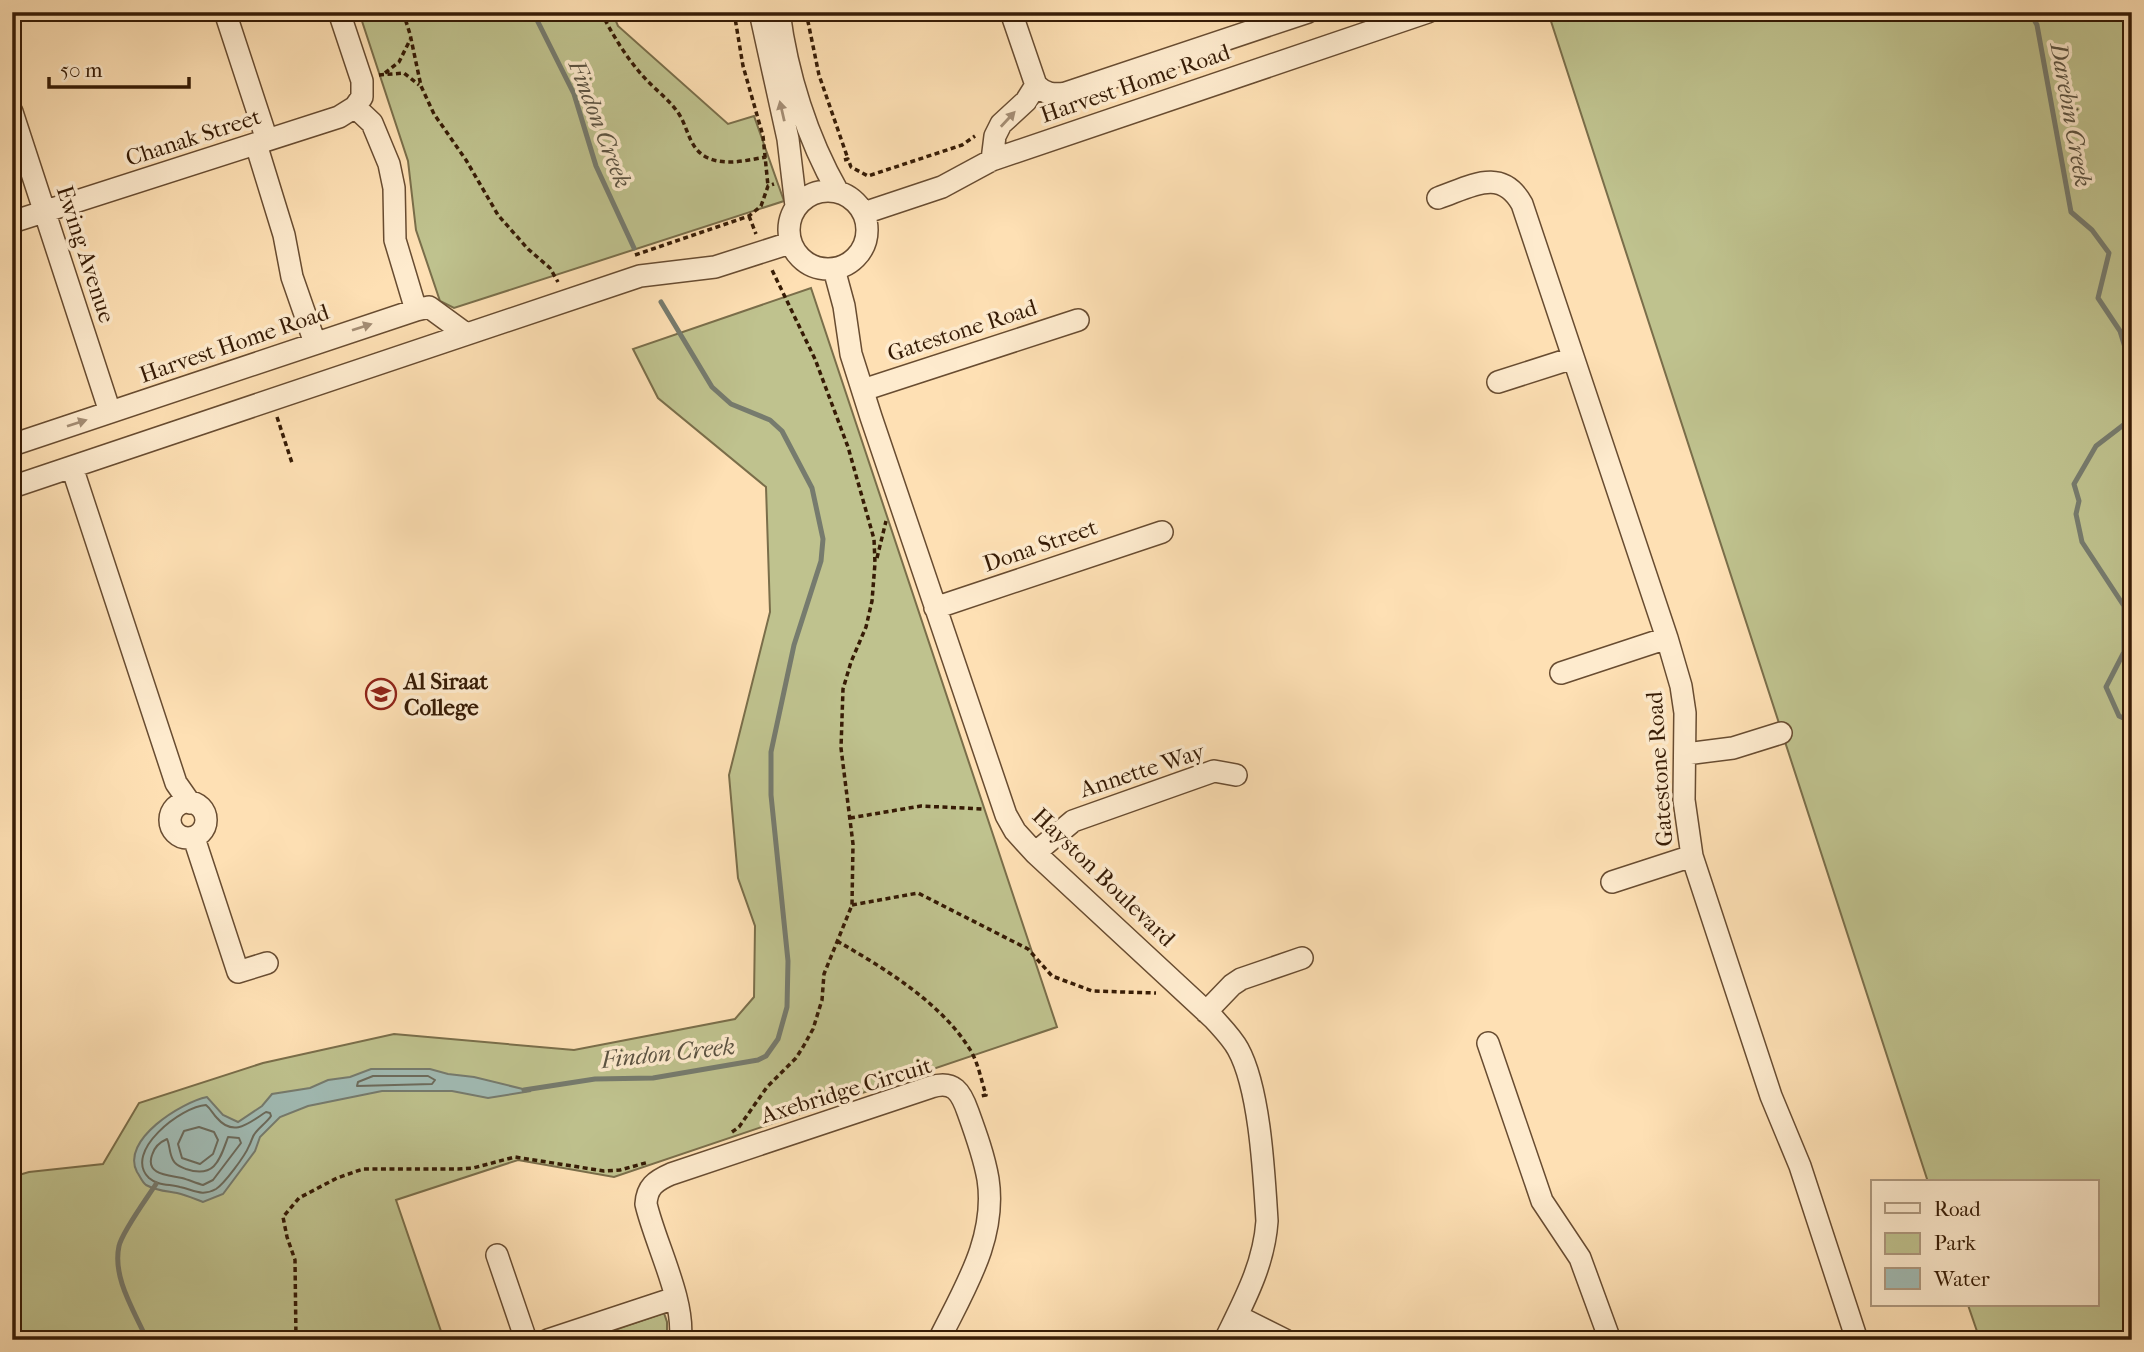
<svg xmlns="http://www.w3.org/2000/svg" width="2144" height="1352" viewBox="0 0 2144 1352" font-family="'IM FELL French Canon',serif">
	<style>
		.green { fill: #bfc28e; stroke: #7a6e4a; stroke-width: 2 }
		.water { fill: #a1bbb4; stroke: #767b6e; stroke-width: 2 }
		.lines { fill: none; stroke-linecap: round; stroke-linejoin: round }
		.shore { stroke: #6c6b5c; stroke-width: 2 }
		.stream { stroke: #767b6e; stroke-width: 5 }
		.minor-casing { stroke: #684c31; stroke-width: 24 }
		.path { stroke: #361b05; stroke-width: 3.5; stroke-dasharray: 5 3.5; stroke-linecap: butt }
		.minor { stroke: #feebce; stroke-width: 21 }
		.oneway { fill: #a48d74 }
		.labels { text-anchor: middle; stroke-width: 7; stroke-linejoin: round; paint-order: stroke }
		.street-label { font-size: 23px; fill: #361b05; stroke: #feebce }
		.poi-label { font-size: 23px; font-weight: bold; fill: #361b05; stroke: #feebce; text-anchor: start }
		.water-label { font-size: 24px; font-style: italic; fill: #5b5342; stroke: #feebce }
	</style>
	<rect width="100%" height="100%" fill="#fee0b4"/>
	<filter id="stains"><feTurbulence type="fractalNoise" baseFrequency=".00286" numOctaves="4"/><feColorMatrix values="0 0 0 0 .2 0 0 0 0 .09 0 0 0 0 .02 0 0 0 .5 -.17"/></filter>
	<radialGradient id="worn" r=".72"><stop offset=".6" stop-color="#630" stop-opacity="0"/><stop offset="1" stop-color="#630" stop-opacity=".3"/></radialGradient>
	<path class="green" d="M 359,12 L 612,12 L 618,26 L 728,124 L 754,116 L 784,201 L 454,308 L 440,301 L 416,230 L 408,161 Z
		M 1548,12 L 2132,12 L 2132,1340 L 1980,1340 L 1968,1305 L 2097,1305 L 2097,1182 L 1928,1182 Z
		M 811,288 L 1057,1027 L 614,1177 L 518,1160 L 396,1200 L 444,1340 L 12,1340 L 12,1177 L 29,1172 L 103,1164 L 139,1103 L 263,1063 L 394,1034 L 574,1050 L 735,1019 L 754,997 L 755,926 L 738,878 L 729,775 L 770,612 L 766,487 L 658,398 L 633,349 Z
		M 664,1313 L 667,1322 L 667,1340 L 585,1340 Z"/>
	<path class="water" d="M 371,1069 L 430,1069 L 448,1074 L 474,1077 L 531,1091 L 488,1098 L 452,1091 L 382,1091 L 308,1106 L 280,1117 L 260,1137 L 255,1151 L 223,1194 L 203,1202 C 195,1199 186,1195 177,1193 C 166,1191 157,1191 146,1185 C 142,1182 140,1176 137,1172 C 120,1140 182,1102 207,1097 L 223,1115 L 238,1122 L 262,1106 L 272,1094 L 310,1088 L 328,1080 L 350,1077 Z"/>
	<g class="lines">
		<path class="shore" d="M 373,1076 L 428,1076 L 435,1080 L 432,1084 L 357,1086 L 358,1082 Z
			M 206,1105 C 211,1109 213,1114 217,1118 C 234,1138 250,1122 266,1112 L 270,1113 L 271,1116 C 267,1122 261,1126 256,1132 C 252,1136 252,1141 249,1146 C 245,1156 224,1184 216,1189 C 202,1197 194,1190 180,1187 C 170,1184 158,1186 149,1178 C 122,1152 182,1106 206,1105 Z
			M 199,1127 L 214,1132 L 218,1140 L 213,1154 L 200,1164 L 182,1158 L 178,1144 L 184,1131 Z
			M 228,1137 L 239,1138 L 241,1143 L 213,1180 L 203,1185 C 196,1183 189,1180 182,1178 C 169,1175 145,1175 152,1155 C 154,1148 160,1142 167,1139 C 170,1145 169,1153 173,1160 C 176,1166 181,1167 186,1169 C 215,1179 220,1159 228,1137 Z"/>
		<path class="stream" d="M 533,12 L 574,94 L 596,166 L 634,248
			M 2030,12 L 2037,25 L 2071,212 L 2092,230 L 2109,253 L 2098,298 L 2120,331 L 2132,370
			M 2132,404 L 2126,423 L 2096,446 L 2074,484 L 2079,501 L 2076,514 L 2082,542 L 2124,606 L 2124,652 L 2106,687 L 2119,716 L 2132,722
			M 524,1090 L 595,1079 L 653,1078 L 758,1060 L 766,1056 L 778,1039 L 787,1007 L 788,961 L 771,795 L 771,752 L 794,645 L 821,561 L 823,539 L 812,488 L 782,431 L 770,420 L 731,404 L 712,387 L 661,302
			M 147,1340 C 135,1312 112,1278 119,1246 C 122,1232 147,1198 156,1184"/>
		<g class="minor-casing">
			<path id="minor" d="M 225,12 L 267,140
				M 339,12 L 362,81 L 362,97 L 355,107 L 372,123 L 389,164 L 394,188 L 395,240 L 416,310
				M 760,12 L 788,139 L 796,206
				M 779,12 C 787,74 807,138 838,192
				M 1011,12 L 1036,85 C 1045,94 1054,95 1066,93 L 1308,12
				M 12,112 L 110,412
				M 256,144 L 284,235 L 292,277 L 315,343
				M 992,160 L 995,136 L 1001,124 L 1026,101 L 1036,85
				M789 230a39 39 0 1 1 78 0a39 39 0 1 1-78 0Z
				M 1438,198 C 1470,187 1501,166 1522,204 L 1667,638 L 1681,686 L 1685,713 L 1684,800 L 1692,856 L 1771,1096 L 1800,1166 L 1857,1340
				M 864,213 L 942,187 L 992,160 L 1428,12
				M 12,222 L 339,117 L 355,107
				M 834,269 L 844,306 L 851,354 L 871,417 L 1006,815 L 1015,831 L 1035,853 L 1214,1019 C 1222,1028 1232,1038 1238,1049 C 1260,1089 1264,1174 1267,1221 C 1264,1265 1244,1301 1225,1340
				M 1498,382 L 1573,358
				M 863,390 L 1078,320
				M 12,445 L 416,310 L 429,307 L 466,334
				M 72,467 L 176,783 L 190,803
				M 12,487 L 640,276 L 715,267 L 790,243
				M 935,608 L 1162,532
				M 1561,673 L 1667,638
				M 1686,754 L 1733,748 L 1781,733
				M170 820a18 18 0 1 1 36 0a18 18 0 1 1-36 0Z
				M 194,838 L 238,972 L 267,963
				M 1035,853 L 1073,821 L 1214,771 L 1236,775
				M 1612,882 L 1692,856
				M 1206,1012 L 1232,985 L 1241,979 L 1302,958
				M 1488,1043 L 1542,1201 L 1580,1258 L 1610,1340
				M 497,1255 L 526,1340
				M 1237,1316 L 1285,1340
				M 548,1340 L 675,1298
				M 680,1340 C 686,1302 655,1243 646,1204 C 647,1187 655,1181 671,1174 L 931,1087 C 954,1080 961,1092 968,1112 C 976,1134 984,1156 988,1179 C 997,1238 964,1289 939,1340"/>
		</g>
		<path class="path" d="M 403,12 L 410,34 L 421,86 L 434,114 L 466,160 L 498,215 L 528,249 L 550,268 L 558,282
			M 601,12 C 612,34 626,57 642,75 C 654,89 669,99 679,114 C 689,130 689,149 708,158 C 726,166 748,160 766,157
			M 734,12 L 743,66 L 763,136 L 768,186
			M 806,12 L 819,75 L 848,159
			M 385,73 L 399,62 L 411,38
			M 379,75 L 404,73 L 419,85
			M 844,160 L 848,159 L 851,167 L 868,176 L 962,145 L 975,136
			M 749,216 L 756,234
			M 635,255 L 749,216 L 761,206 L 768,186 L 774,184
			M 277,417 L 292,463
			M 877,558 L 886,521
			M 850,818 L 921,806 L 983,809
			M 852,905 L 918,893 L 1028,949 L 1052,976 L 1092,991 L 1156,993
			M 837,941 C 884,968 940,1002 969,1048 C 978,1061 981,1080 986,1095 L 981,1096
			M 732,1132 L 739,1127 L 767,1087 L 796,1058 L 803,1047 L 813,1029 L 822,1000 L 824,974 L 852,905 L 853,844 L 841,748 L 843,689 L 851,662 L 866,627 L 872,601 L 875,563 L 874,539 L 848,447 L 815,359 L 772,270
			M 296,1340 L 295,1260 L 287,1237 L 283,1217 L 299,1198 L 337,1178 L 363,1169 L 458,1169 L 473,1168 L 515,1157 L 604,1171 L 620,1170 L 649,1162"/>
		<use href="#minor" class="minor"/>
	</g>
	<defs><path id="oneway-solid" d="M-6-.8H1V-3.2L6.5 0L1 3.2V.8H-6Z" transform="scale(1.75)"/></defs>
	<g class="oneway">
		<use href="#oneway-solid" transform="translate(782 111) rotate(-103)"/>
		<use href="#oneway-solid" transform="translate(1008 119) rotate(-47)"/>
		<use href="#oneway-solid" transform="translate(362 327) rotate(-18)"/>
		<use href="#oneway-solid" transform="translate(77 423) rotate(-18)"/>
	</g>
	<defs>
		<g id="school-ring" transform="scale(1.575)"><circle r="9.5" fill="#feebce" stroke="#8f2418" stroke-width="1.5"/><path d="M0-5L7-2L0 1L-7-2ZM-4 1L0 2.5L4 1V4Q0 6-4 4Z" fill="#8f2418"/></g>
	</defs>
	<g fill-rule="evenodd">
		<use href="#school-ring" x="381" y="694"/>
	</g>
	<g class="labels">
		<g class="street-label">
			<text transform="translate(1135 83) rotate(-19)" y="8">Harvest Home Road</text>
			<text transform="translate(193 137) rotate(-18)" y="8">Chanak Street</text>
			<text transform="translate(86 254) rotate(72)" y="8">Ewing Avenue</text>
			<text transform="translate(962 330) rotate(-18)" y="8">Gatestone Road</text>
			<text transform="translate(234 343) rotate(-19)" y="8">Harvest Home Road</text>
			<text transform="translate(1040 545) rotate(-19)" y="8">Dona Street</text>
			<text transform="translate(1659 769) rotate(-94)" y="8">Gatestone Road</text>
			<text transform="translate(1142 770) rotate(-18)" y="8">Annette Way</text>
			<text transform="translate(1104 877) rotate(44)" y="8">Hayston Boulevard</text>
			<text transform="translate(846 1090) rotate(-17)" y="8">Axebridge Circuit</text>
		</g>
		<g class="poi-label">
			<text x="404" y="689">Al Siraat<tspan x="404" dy="26">College</tspan></text>
		</g>
		<g class="water-label">
			<text transform="translate(2071 115) rotate(80)" y="8">Darebin Creek</text>
			<text transform="translate(600 124) rotate(69)" y="8">Findon Creek</text>
			<text transform="translate(668 1053) rotate(-6)" y="8">Findon Creek</text>
		</g>
	</g>
	<rect width="2144" height="1352" fill="none" stroke="#fee0b4" stroke-width="42"/>
	<rect x="14" y="14" width="2116" height="1324" fill="none" stroke="#361b05" stroke-width="3.5"/>
	<rect x="21" y="21" width="2102" height="1310" fill="none" stroke="#361b05" stroke-width="2"/>
	<rect x="1871" y="1180" width="228" height="126" fill="#feebce" stroke="#ae987e" stroke-width="2"/>
	<rect x="1885" y="1203" width="35" height="10" fill="#feebce" stroke="#ae987e" stroke-width="2"/>
	<text x="1934" y="1216" font-size="21" fill="#361b05">Road</text>
	<rect x="1885" y="1233" width="35" height="21" fill="#bfc28e" stroke="#ae987e" stroke-width="2"/>
	<text x="1934" y="1250" font-size="21" fill="#361b05">Park</text>
	<rect x="1885" y="1268" width="35" height="21" fill="#a1bbb4" stroke="#ae987e" stroke-width="2"/>
	<text x="1934" y="1286" font-size="21" fill="#361b05">Water</text>
	<path d="M49 77v10h140v-10" fill="none" stroke="#361b05" stroke-width="3.5"/>
	<text x="60" y="77" font-size="21" fill="#361b05" stroke="#feebce" stroke-width="5" paint-order="stroke">50 m</text>
	<rect width="100%" height="100%" filter="url(#stains)"/>
	<rect width="100%" height="100%" fill="url(#worn)"/>
</svg>
